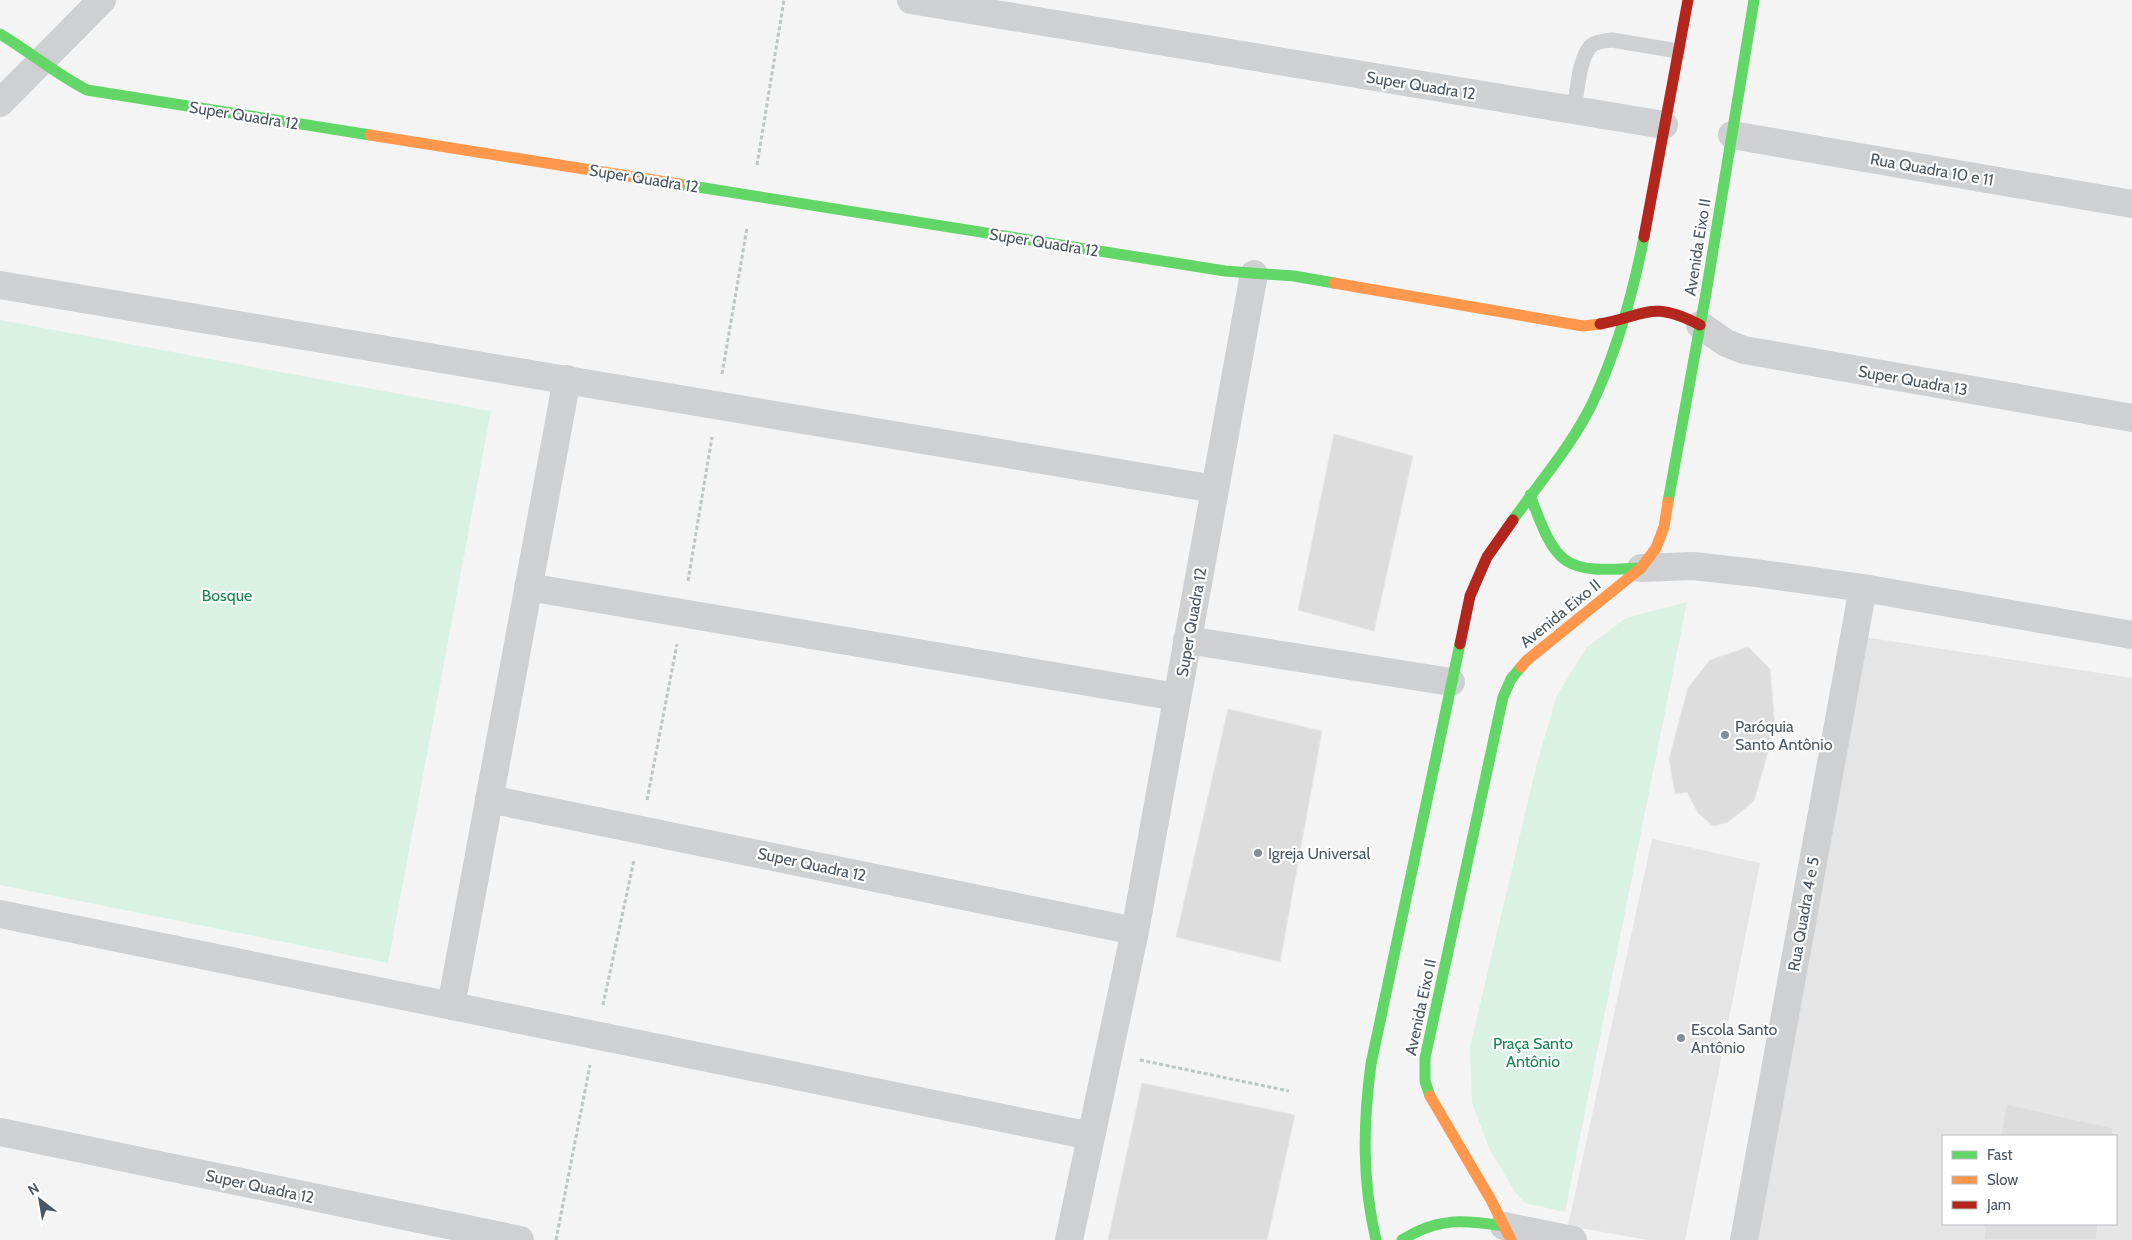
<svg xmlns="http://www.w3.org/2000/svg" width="2132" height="1240" viewBox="0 0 2132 1240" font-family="Cabin,sans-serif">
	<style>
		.education { fill: #e6e5e6; fill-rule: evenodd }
		.green { fill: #d9f2e3 }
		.building { fill: #ddddde; stroke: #e5e6e7 }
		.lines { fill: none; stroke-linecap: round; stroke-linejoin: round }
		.path { stroke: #bcc7c4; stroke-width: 3; stroke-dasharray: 4 2.5; stroke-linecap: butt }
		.lane { stroke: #ced0d2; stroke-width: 15 }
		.street { stroke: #ced0d2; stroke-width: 28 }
		.fast { stroke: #63d668; stroke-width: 11 }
		.slow { stroke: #ff974d; stroke-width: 11 }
		.jam { stroke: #b3261e; stroke-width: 11 }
		.poi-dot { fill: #868d94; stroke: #fff; stroke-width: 2 }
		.labels { text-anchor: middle; stroke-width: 4.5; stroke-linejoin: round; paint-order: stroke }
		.street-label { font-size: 16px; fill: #4a5661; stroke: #fff }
		.park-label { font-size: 16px; fill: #17864f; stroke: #fff }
		.poi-label { font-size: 16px; fill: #4a5661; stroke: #fff; text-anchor: start }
	</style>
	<rect width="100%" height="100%" fill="#f4f4f4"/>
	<path class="education" d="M 1864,637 L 2132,678 L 2132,1240 L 1755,1240 ZM 1943,1136 L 2116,1136 L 2116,1224 L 1943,1224 Z
		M 1652,839 L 1760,863 L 1685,1240 L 1649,1240 L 1568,1226 Z"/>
	<path class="green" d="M 0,320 L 491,411 L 388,963 L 0,885 Z
		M 1687,602 L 1565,1212 L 1525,1203 L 1515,1192 L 1490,1150 L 1472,1103 L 1470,1047 L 1537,763 L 1557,695 L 1587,647 L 1626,618 Z"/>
	<path class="building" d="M 1334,434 L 1413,456 L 1374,631 L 1298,610 Z
		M 1748,647 L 1770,669 L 1775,728 L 1754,801 L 1728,822 L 1713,826 L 1698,813 L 1687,792 L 1675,794 L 1669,759 L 1688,688 L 1710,660 Z
		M 1228,709 L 1322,731 L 1280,962 L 1176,937 Z
		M 1142,1083 L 1295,1115 L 1267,1240 L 1108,1240 Z
		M 2006,1104 L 2113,1128 L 2112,1136 L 2001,1136 Z
		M 1986,1224 L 2098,1224 L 2096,1240 L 1984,1240 Z"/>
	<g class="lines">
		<path class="path" d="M 757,165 L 784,0
			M 722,374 L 747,228
			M 688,581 L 712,437
			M 647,800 L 677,644
			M 603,1005 L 634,860
			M 1140,1060 L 1289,1091
			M 556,1240 L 590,1065"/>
		<path class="lane" d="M 1574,110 C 1577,94 1579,55 1592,45 C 1598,41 1605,41 1612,40 L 1678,51"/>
		<path class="street" d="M 911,0 L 1664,125
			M 0,103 L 102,0
			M 1732,135 L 2132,204
			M 0,285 L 1215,489
			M 1700,325 L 1726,343 L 1744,350 L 2132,418
			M 1641,568 L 1693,566 L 1756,573 L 1863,588 L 2132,635
			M 528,587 L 1177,697
			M 1187,640 L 1451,682
			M 489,799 L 1135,931
			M 0,914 L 1091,1136
			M 451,1006 L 567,379
			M 0,1132 L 520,1240
			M 1504,1226 L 1573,1240
			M 1069,1240 L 1135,931 L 1254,274
			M 1744,1240 L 1863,588"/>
		<path class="fast" d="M 0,34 C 30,52 56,74 87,90 L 370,135
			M 679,184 L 1225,271 L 1294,276 L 1334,283
			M 1530,495 C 1557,568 1563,573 1641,568
			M 1668,502 L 1706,293 L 1754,0
			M 1513,520 C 1539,483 1572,445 1592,404 C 1616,353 1633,293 1644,237
			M 1430,1096 L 1425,1081 L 1425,1058 L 1503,697 L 1511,679 L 1521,667
			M 1376,1240 C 1362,1181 1363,1124 1371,1064 L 1460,644
			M 1402,1240 C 1438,1217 1464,1220 1504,1226"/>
		<path class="slow" d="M 370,135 L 679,184
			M 1334,283 L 1583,326 L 1600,324
			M 1521,667 L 1526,661 L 1641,568 L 1656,548 L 1664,527 L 1668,502
			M 1430,1096 L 1491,1200 L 1511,1240"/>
		<path class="jam" d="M 1644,237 L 1688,0
			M 1600,324 C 1648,315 1651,300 1700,325
			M 1460,644 L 1470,596 L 1487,557 L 1513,520"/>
	</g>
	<g class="poi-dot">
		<circle cx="1725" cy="735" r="5"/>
		<circle cx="1258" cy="853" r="5"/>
		<circle cx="1681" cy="1038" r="5"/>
	</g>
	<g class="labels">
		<g class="street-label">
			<text transform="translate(1421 85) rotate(9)" y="6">Super Quadra 12</text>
			<text transform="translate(244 115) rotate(9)" y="6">Super Quadra 12</text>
			<text transform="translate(1932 169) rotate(10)" y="6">Rua Quadra 10 e 11</text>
			<text transform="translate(644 178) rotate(9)" y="6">Super Quadra 12</text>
			<text transform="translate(1044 242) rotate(9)" y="6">Super Quadra 12</text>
			<text transform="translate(1697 247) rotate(-81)" y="6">Avenida Eixo II</text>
			<text transform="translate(1913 380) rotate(10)" y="6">Super Quadra 13</text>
			<text transform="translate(1560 613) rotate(-39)" y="6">Avenida Eixo II</text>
			<text transform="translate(1191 622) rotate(-80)" y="6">Super Quadra 12</text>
			<text transform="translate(812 864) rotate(12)" y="6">Super Quadra 12</text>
			<text transform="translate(1803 914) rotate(-80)" y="6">Rua Quadra 4 e 5</text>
			<text transform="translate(1420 1007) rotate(-78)" y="6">Avenida Eixo II</text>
			<text transform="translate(260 1186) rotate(12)" y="6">Super Quadra 12</text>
		</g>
		<g class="park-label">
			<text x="227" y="601">Bosque</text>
			<text x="1533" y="1049">Praça Santo<tspan x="1533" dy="18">Antônio</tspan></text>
		</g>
		<g class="poi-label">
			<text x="1735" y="732">Paróquia<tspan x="1735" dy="18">Santo Antônio</tspan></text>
			<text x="1268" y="859">Igreja Universal</text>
			<text x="1691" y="1035">Escola Santo<tspan x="1691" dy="18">Antônio</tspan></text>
		</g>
	</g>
	<rect x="1942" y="1135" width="175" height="90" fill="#ffffff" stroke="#b7bbc0"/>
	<rect x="1952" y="1151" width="25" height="8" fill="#63d668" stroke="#b7bbc0"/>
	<text x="1987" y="1160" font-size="15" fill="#4a5661">Fast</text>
	<rect x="1952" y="1176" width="25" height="8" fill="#ff974d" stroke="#b7bbc0"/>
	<text x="1987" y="1185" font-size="15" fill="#4a5661">Slow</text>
	<rect x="1952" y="1201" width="25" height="8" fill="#b3261e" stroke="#b7bbc0"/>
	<text x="1987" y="1210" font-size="15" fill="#4a5661">Jam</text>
	<g transform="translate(40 1200) rotate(329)" stroke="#ffffff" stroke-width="4" paint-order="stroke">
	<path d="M0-4L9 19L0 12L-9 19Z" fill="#4a5661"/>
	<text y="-8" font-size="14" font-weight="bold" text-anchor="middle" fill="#4a5661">N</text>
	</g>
</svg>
